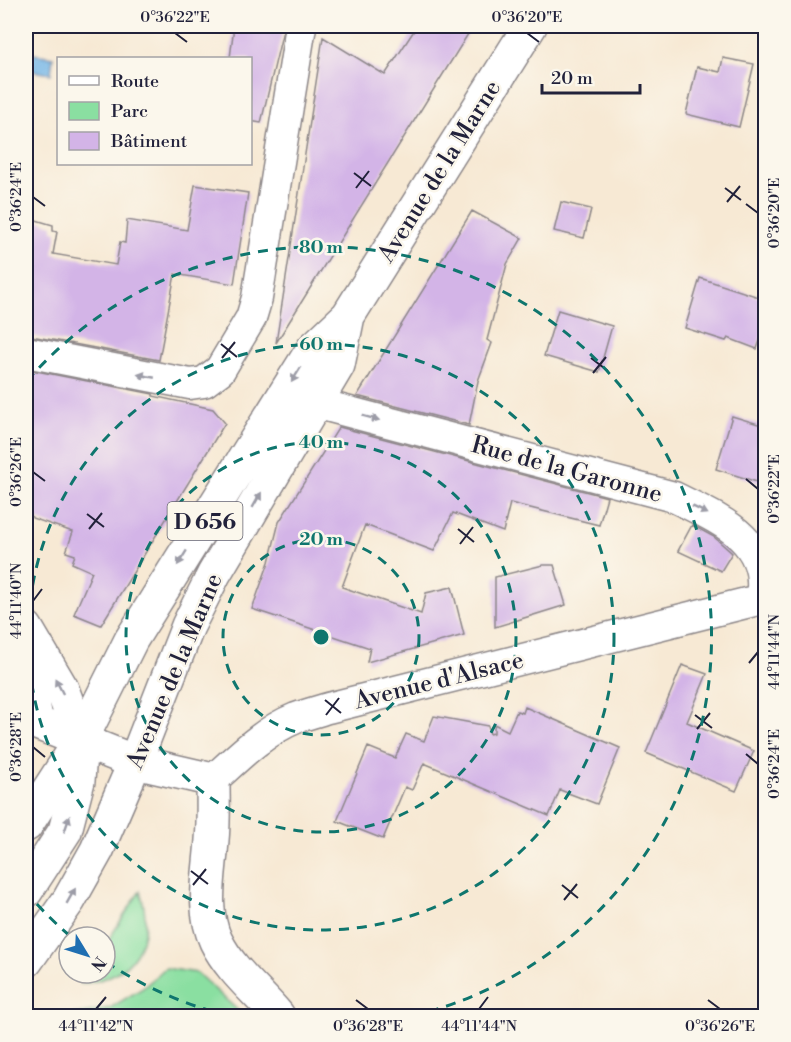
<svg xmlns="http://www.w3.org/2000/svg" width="791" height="1042" viewBox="0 0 791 1042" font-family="'Libre Bodoni',serif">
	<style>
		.green { fill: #8adfa1; stroke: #56806e; stroke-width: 1.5 }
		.water { fill: #71b4e6; stroke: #4a6b90; stroke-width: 1.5 }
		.building { fill: #d3b4e7 }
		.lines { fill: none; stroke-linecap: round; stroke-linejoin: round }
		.street-casing { stroke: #8c8688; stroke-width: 33 }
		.secondary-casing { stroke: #8c8688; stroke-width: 36 }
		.primary-casing { stroke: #8c8688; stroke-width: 36 }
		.street { stroke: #fff; stroke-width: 30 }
		.secondary { stroke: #fff; stroke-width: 33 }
		.primary { stroke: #fff; stroke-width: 33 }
		.oneway { fill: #9c9ca7 }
		.ticks { fill: none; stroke: #22223b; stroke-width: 2 }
		.ring { fill: none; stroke: #0f766e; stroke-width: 3; stroke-dasharray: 10 8 }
		.labels { text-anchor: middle; stroke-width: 5; stroke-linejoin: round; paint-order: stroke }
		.shield { fill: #fbf7ec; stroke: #636270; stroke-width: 1.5 }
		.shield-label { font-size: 22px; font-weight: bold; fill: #22223b }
		.street-label { font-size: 24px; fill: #22223b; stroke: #fbf7ec }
		.centre { fill: #0f766e; stroke: #fbf7ec; stroke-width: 3 }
		.ring-label { font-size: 18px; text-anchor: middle; font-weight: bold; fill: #0f766e; stroke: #fbf7ec; stroke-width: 5; stroke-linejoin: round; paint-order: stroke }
		.neatline { fill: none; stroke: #22223b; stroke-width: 2 }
		.ticks-label { font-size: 15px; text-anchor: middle; fill: #22223b }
	</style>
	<rect width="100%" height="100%" fill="#fbf7ec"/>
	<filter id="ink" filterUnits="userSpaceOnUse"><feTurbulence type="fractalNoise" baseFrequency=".0167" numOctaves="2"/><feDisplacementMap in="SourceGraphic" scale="12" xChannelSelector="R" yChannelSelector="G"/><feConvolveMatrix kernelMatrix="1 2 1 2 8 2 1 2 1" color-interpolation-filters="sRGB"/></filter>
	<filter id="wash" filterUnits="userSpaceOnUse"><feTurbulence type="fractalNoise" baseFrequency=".008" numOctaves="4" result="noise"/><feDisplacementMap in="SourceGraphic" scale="24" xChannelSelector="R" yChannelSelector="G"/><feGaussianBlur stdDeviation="1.35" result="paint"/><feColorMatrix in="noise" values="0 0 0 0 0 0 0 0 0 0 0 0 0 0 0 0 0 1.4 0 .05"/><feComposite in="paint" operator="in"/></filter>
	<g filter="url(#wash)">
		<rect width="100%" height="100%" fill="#f7e9d4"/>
		<path class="green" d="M 140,891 C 156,941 133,978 80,984 L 87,973 L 105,973 L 105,945 Z
			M 165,968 L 197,973 L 244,1016 L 64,1016 L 110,1008 L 143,988 Z"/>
		<path class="water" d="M 26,53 L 53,57 L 51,74 L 26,70 Z"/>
		<g id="blocks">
			<path class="building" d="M 234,26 L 284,26 L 261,123 L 250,121 L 250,58 L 230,58 Z
				M 417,26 L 473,26 L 276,343 L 323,37 L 385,75 Z
				M 723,58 L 754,64 L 739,127 L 686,114 L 697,67 L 720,72 Z
				M 195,185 L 248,193 L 234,284 L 175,274 L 159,360 L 26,335 L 26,217 L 53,225 L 53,231 L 57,232 L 53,254 L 116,265 L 120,242 L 125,243 L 127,220 L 187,230 Z
				M 561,202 L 591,209 L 584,238 L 554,231 Z
				M 472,211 L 522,238 L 507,264 L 487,340 L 492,343 L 478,381 L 469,425 L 357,396 Z
				M 700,278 L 765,299 L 765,326 L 757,349 L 728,338 L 726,341 L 685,328 Z
				M 558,310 L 612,326 L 599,372 L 544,356 Z
				M 26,369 L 153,394 L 153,396 L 213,409 L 225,423 L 101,625 L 74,614 L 92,572 L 72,563 L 75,555 L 66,552 L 73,532 L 32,518 L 26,500 Z
				M 732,416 L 765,426 L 765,465 L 760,483 L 716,469 Z
				M 339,427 L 607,497 L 599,525 L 510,503 L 503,532 L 453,513 L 434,551 L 365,525 L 342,587 L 421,614 L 426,593 L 452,587 L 464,635 L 367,662 L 370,648 L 252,609 L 269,562 L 279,522 Z
				M 692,525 L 714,537 L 732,553 L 721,571 L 678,551 Z
				M 543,565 L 554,565 L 566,605 L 495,627 L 495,577 Z
				M 682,665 L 707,674 L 687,722 L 754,751 L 736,791 L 646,753 Z
				M 525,707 L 620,748 L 597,804 L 560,790 L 549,816 L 424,763 L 412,790 L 405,787 L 383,839 L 337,821 L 368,747 L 395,758 L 406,734 L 424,741 L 434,716 L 488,726 L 490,734 L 494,733 L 494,724 L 508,731 L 517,711 L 523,713 Z"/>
		</g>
	</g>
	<g filter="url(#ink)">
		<use href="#blocks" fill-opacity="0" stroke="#8c8688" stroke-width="1.5"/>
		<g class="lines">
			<g class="street-casing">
				<path id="street" d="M 26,352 L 190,384 L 204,382 L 220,370 L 251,318 L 257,298 L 301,26
					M 315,403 L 674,497 C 718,519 771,539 761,598
					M 213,780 C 238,757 264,731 296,718 C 307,714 318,711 328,708 L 766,598"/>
			</g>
			<g class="secondary-casing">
				<path id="secondary" d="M 26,628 L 62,689 L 81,740 L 78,781 L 65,831 L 26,891
					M 26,669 L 37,723 L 135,762 L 213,780 C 213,800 214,820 212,840 C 210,874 201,909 216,941 C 230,970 258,992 278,1016"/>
			</g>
			<g class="primary-casing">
				<path id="primary" d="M 26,825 L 81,740 L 131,640 L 313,349 L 348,316 L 530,26
					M 26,961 L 69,900 L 97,850 L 135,762 L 188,626 L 214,574 L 338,365 L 348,316"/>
			</g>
			<use href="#street" class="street"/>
			<use href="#secondary" class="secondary"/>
			<use href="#primary" class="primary"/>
		</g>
		<defs><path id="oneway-solid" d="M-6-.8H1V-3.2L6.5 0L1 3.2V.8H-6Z" transform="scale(1.5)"/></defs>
		<g class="oneway">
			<use href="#oneway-solid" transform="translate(296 375) rotate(122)"/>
			<use href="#oneway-solid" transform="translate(146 376) rotate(-169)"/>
			<use href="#oneway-solid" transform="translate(371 418) rotate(15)"/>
			<use href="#oneway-solid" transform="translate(257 500) rotate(-60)"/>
			<use href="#oneway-solid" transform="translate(700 510) rotate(26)"/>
			<use href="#oneway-solid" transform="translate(182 558) rotate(122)"/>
			<use href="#oneway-solid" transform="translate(59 686) rotate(-117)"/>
			<use href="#oneway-solid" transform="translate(67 824) rotate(-71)"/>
			<use href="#oneway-solid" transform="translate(71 896) rotate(-60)"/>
		</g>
	</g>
	<path class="ticks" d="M 175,33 L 187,42M 527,33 L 539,42M 354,173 L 371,186M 356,188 L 369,171M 725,188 L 741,200M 33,197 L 45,206M 727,202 L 740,186M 746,204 L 758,213M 221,344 L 237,357M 222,358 L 235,342M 591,358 L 608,371M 593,373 L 606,357M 33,472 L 45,481M 746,479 L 758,489M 87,514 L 104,527M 89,529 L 102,513M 458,529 L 474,542M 460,544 L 473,527M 33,601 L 42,589M 749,663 L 758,652M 325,700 L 341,713M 326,715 L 339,698M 695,715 L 712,728M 697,729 L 710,713M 33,747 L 45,757M 746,754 L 758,764M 191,871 L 208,884M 193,885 L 206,869M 562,885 L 578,898M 564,900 L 577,884M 356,1000 L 368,1009M 708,1000 L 720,1009M 96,1009 L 106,997M 479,1009 L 488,997"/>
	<g class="ring">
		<circle cx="321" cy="637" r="98"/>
		<circle cx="321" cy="637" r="195"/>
		<circle cx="321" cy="637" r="293"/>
		<path d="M230 1016A390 390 0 0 1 106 962M70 936A390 390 0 0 1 27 893M27 381A390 390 0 1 1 412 1016"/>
	</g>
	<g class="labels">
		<rect class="shield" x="167.5" y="502" width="75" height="38" rx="4.5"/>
		<g class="shield-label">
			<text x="205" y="529">D 656</text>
		</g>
		<g class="street-label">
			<text transform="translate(439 171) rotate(-58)" y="8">Avenue de la Marne</text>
			<text transform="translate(567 469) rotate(15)" y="8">Rue de la Garonne</text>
			<text transform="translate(174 671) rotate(-67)" y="8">Avenue de la Marne</text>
			<text transform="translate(439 680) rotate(-14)" y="8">Avenue d'Alsace</text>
		</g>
	</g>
	<circle cx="321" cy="637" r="9" class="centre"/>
	<g class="ring-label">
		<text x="321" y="253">80 m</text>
		<text x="321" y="350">60 m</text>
		<text x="321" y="448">40 m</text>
		<text x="321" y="545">20 m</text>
	</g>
	<rect width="791" height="1042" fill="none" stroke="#fbf7ec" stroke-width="66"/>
	<rect x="57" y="57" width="195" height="108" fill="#fbf7ec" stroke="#a4a2a5" stroke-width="1.5"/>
	<rect x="69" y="76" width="30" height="9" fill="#ffffff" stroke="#a4a2a5" stroke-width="1.5"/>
	<text x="111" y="87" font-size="18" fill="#22223b">Route</text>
	<rect x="69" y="102" width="30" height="18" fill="#8adfa1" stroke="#a4a2a5" stroke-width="1.5"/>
	<text x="111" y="117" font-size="18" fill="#22223b">Parc</text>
	<rect x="69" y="132" width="30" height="18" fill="#d3b4e7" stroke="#a4a2a5" stroke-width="1.5"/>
	<text x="111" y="147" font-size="18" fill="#22223b">Bâtiment</text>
	<g transform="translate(87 955) rotate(128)"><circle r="28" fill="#fbf7ec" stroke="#a4a2a5" stroke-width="1.5"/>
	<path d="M0-4.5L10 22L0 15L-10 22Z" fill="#1f6fb2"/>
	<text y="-9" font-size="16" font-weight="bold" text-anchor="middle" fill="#22223b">N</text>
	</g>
	<path d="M542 84v9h98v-9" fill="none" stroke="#22223b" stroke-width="3"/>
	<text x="551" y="84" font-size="18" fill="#22223b" stroke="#fbf7ec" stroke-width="4.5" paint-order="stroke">20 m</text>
	<rect x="33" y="33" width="725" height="976" class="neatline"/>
	<g class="ticks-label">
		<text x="175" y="22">0°36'22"E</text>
		<text x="527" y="22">0°36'20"E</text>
		<text transform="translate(16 197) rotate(-90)" y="5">0°36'24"E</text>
		<text transform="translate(774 213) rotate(-90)" y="5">0°36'20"E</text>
		<text transform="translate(16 472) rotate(-90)" y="5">0°36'26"E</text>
		<text transform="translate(774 489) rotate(-90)" y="5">0°36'22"E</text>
		<text transform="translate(16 601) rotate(-90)" y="5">44°11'40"N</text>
		<text transform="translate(774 652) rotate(-90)" y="5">44°11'44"N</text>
		<text transform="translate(16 747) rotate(-90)" y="5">0°36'28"E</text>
		<text transform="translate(774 764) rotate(-90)" y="5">0°36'24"E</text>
		<text x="96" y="1031">44°11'42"N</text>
		<text x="368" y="1031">0°36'28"E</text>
		<text x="479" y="1031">44°11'44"N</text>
		<text x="720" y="1031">0°36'26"E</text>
	</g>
</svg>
